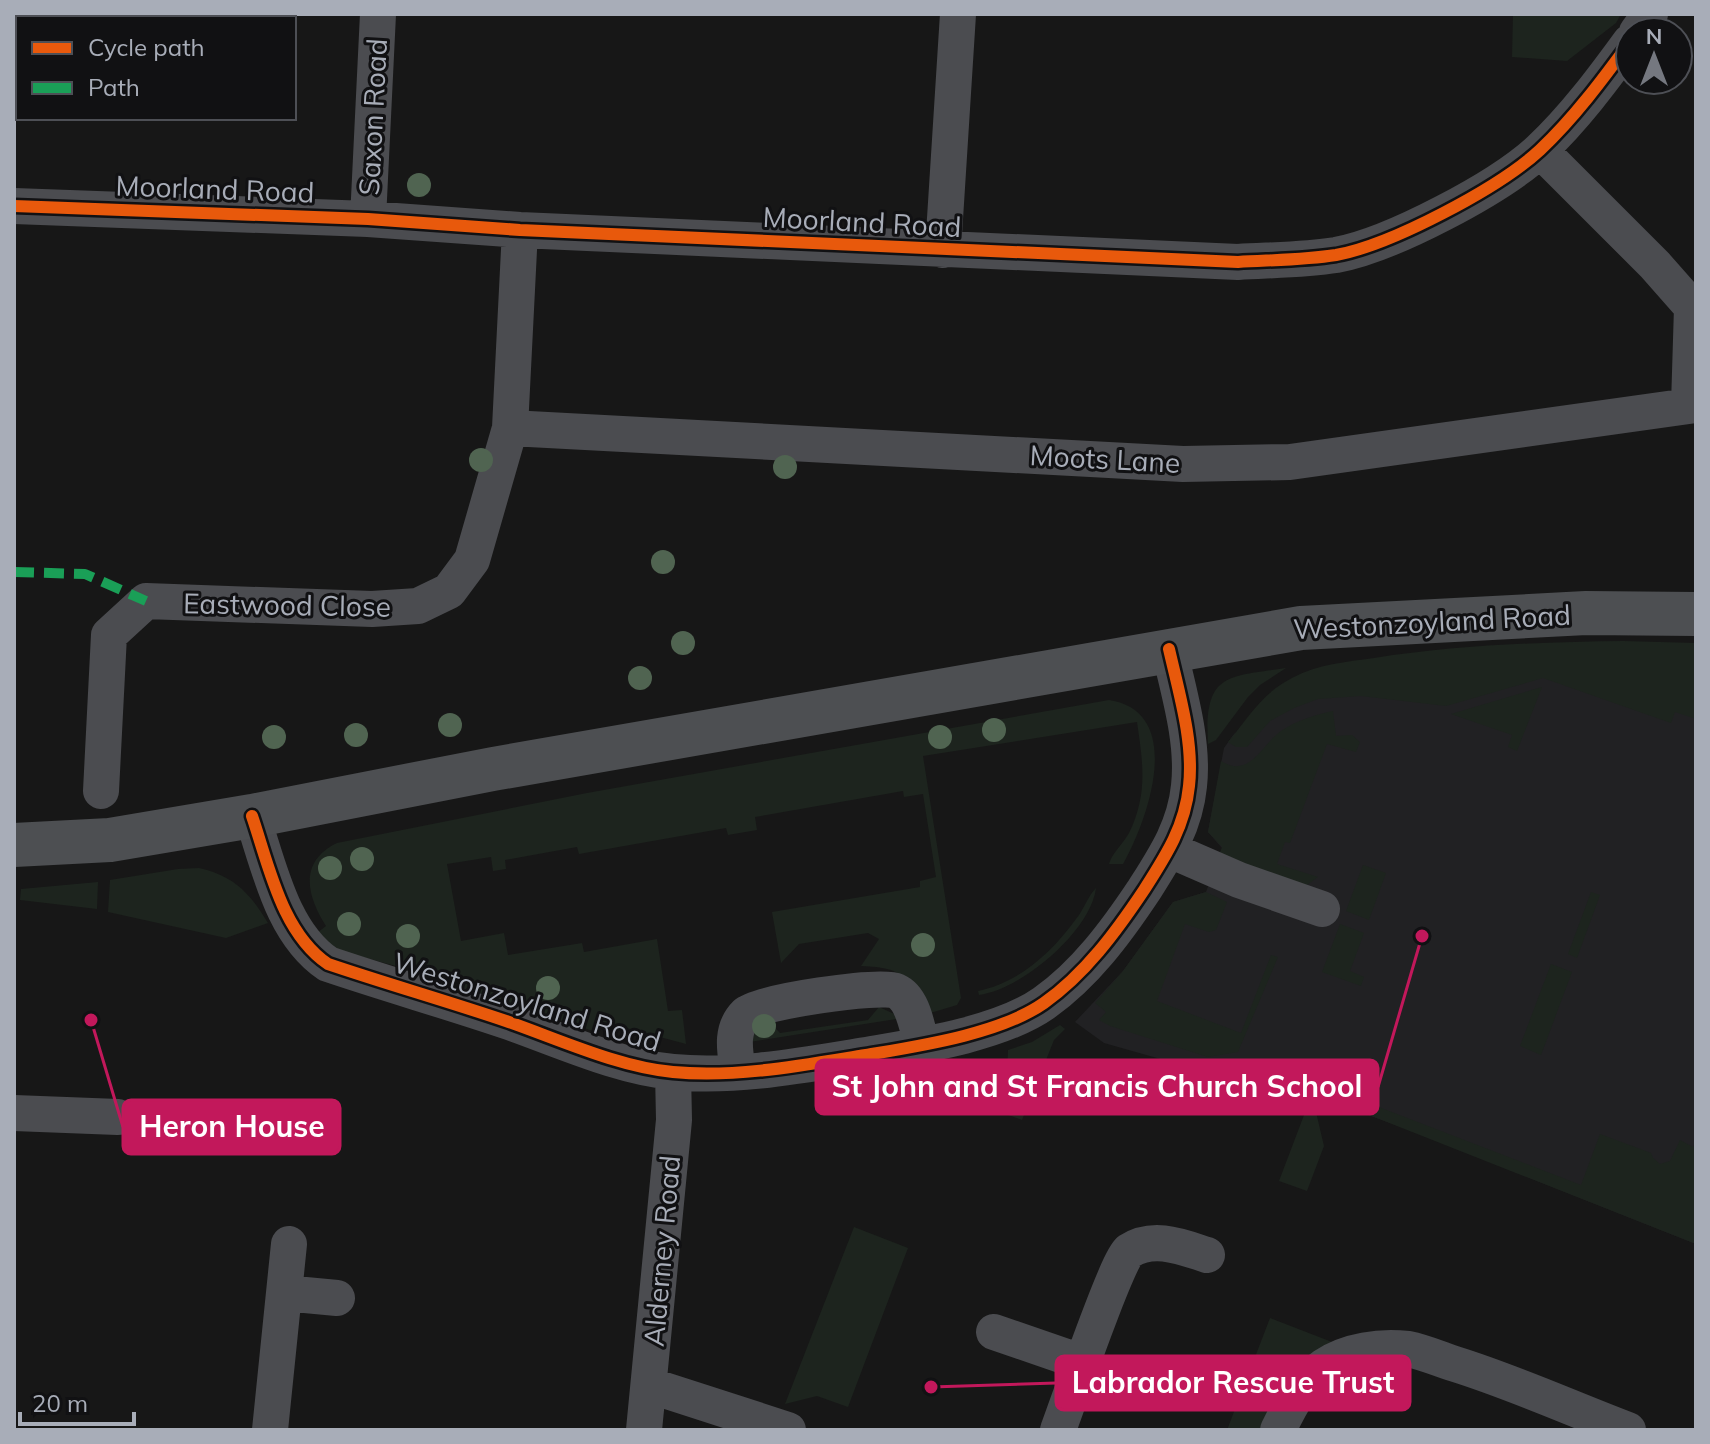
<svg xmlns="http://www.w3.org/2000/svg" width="1710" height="1444" viewBox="0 0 1710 1444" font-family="Mulish,sans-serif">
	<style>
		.built { fill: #212123 }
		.green { fill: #1d241e }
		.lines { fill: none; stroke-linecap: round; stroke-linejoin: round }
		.minor { stroke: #4b4c50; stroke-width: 36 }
		.major { stroke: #4d4f52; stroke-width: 44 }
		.quiet { stroke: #1a9f57; stroke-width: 10; stroke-dasharray: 20 10; stroke-linecap: butt }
		.cycleway-casing { stroke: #111113; stroke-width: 17 }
		.cycleway { stroke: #e8590c; stroke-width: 12 }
		.tree { fill: #506451 }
		.labels { text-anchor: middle; stroke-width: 6; stroke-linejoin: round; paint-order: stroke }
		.street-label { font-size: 28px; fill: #a8adb8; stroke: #111113 }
		.leader { fill: none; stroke: #c2185b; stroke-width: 3 }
		.callout-dot { fill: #c2185b; stroke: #111113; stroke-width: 3 }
		.callout { fill: #c2185b; stroke: #c2185b; stroke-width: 3 }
		.callout-label { font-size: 30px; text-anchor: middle; font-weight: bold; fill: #fff }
	</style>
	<rect width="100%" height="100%" fill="#171717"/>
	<path class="built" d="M 1696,669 L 1696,1244 L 1401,1127 L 1287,1085 L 1282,1099 L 1203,1071 L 1104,1043 L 1075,1022 L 1123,971 L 1173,902 L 1206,892 L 1222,848 L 1208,832 L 1224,748 L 1234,734 L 1310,679 Z"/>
	<path class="green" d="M 1513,14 L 1621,14 L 1616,23 L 1567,61 L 1512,57 Z
		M 1624,641 L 1696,643 L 1696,719 L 1675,712 L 1671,723 L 1543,678 L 1446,706 L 1361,696 L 1318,699 L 1294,708 L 1270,721 L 1247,747 L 1236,747 L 1228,742 C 1249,717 1261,694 1292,678 C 1318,664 1346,662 1374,658 C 1457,645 1541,642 1624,641 Z
		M 1286,668 L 1260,685 L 1248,697 L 1216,740 L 1208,744 C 1204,673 1226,677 1286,668 Z
		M 1542,687 L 1517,751 L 1508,747 L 1512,735 L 1451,714 Z
		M 1109,700 C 1187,712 1147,822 1123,864 L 1109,864 C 1112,853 1123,844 1129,833 C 1148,794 1143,763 1137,722 L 923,756 L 961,998 L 957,1005 L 927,1014 C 906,977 907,968 861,966 L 879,939 L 868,933 L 799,944 L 781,963 L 772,912 L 920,887 L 920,881 L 936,877 L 923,794 L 904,797 L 903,791 L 755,817 L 757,830 L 728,835 L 726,828 L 579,854 L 577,847 L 505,860 L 506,869 L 493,871 L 491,857 L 447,864 L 461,941 L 504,933 L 508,955 L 582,943 L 584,952 L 657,939 L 668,1011 L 682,1010 L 686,1044 L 604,1022 L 599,1033 L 403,968 L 337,950 L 317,933 L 326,926 C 307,896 298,862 337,843 L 587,793 Z
		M 1333,711 L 1336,736 L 1352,735 L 1360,742 L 1356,752 L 1327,744 L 1290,843 L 1285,842 L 1277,864 L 1318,877 L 1307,885 L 1296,886 L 1218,858 L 1222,847 L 1208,832 L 1221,761 C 1250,779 1261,745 1281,731 C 1297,720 1315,715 1333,711 Z
		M 1363,865 L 1386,873 L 1369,920 L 1346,911 Z
		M 199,868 C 234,876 250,893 268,923 L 226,938 L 108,912 L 110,880 L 178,869 Z
		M 98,882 L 97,909 L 20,900 L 21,889 Z
		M 1096,888 C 1091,931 1021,990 979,995 L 978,991 C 1019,983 1052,952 1076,919 C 1084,909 1088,896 1096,888 Z
		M 1206,892 L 1227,902 L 1216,930 L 1209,932 L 1185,924 L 1157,1001 L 1241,1033 L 1271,955 L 1278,957 L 1238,1052 L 1208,1057 L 1110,1026 L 1099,1020 L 1106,1012 L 1095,1003 L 1123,971 L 1173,902 Z
		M 1591,892 L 1600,895 L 1577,958 L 1568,954 Z
		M 1340,924 L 1364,933 L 1350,971 L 1364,977 L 1361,986 L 1322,972 Z
		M 1551,964 L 1572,972 L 1541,1055 L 1520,1046 Z
		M 879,1007 L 903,1018 L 743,1043 L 762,1014 L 780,1033 L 868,1020 Z
		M 1060,1025 L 1065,1029 L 1054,1040 L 1022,1120 L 986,1107 L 1007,1074 L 1008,1050 L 1032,1042 Z
		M 1257,1062 L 1316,1084 L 1312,1095 L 1324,1146 L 1307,1191 L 1279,1181 L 1312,1094 L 1286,1085 L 1282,1099 L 1203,1071 Z
		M 1358,1099 L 1581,1185 L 1600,1134 L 1651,1153 L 1653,1158 L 1660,1164 L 1670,1161 L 1680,1140 L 1693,1147 L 1696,1141 L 1696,1244 L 1354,1109 Z
		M 854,1227 L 908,1248 L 848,1407 L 817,1396 L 785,1404 Z
		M 1270,1318 L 1332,1342 L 1263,1430 L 1227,1430 Z"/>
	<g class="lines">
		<path class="minor" d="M 1637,32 L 1650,14
			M 1540,150 L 1655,265 L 1692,307 L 1689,405
			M 14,206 L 368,219 L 520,230 L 1238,262 C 1270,260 1304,260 1336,255 C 1391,245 1499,188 1540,150 C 1574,118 1603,79 1630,42
			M 368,219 L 378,14
			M 943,250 L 958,14
			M 510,428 L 1183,464 L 1290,462 L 1696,405
			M 101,791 L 109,635 L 146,601 L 372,609 L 418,606 L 449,591 L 472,560 L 510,428 L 520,230
			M 252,816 C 269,866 282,933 328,964 C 387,984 447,1001 506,1021 C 558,1039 618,1067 673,1072 C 737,1078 804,1065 866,1055 C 919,1046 1000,1034 1044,1003 C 1085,974 1116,932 1144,890 C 1165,857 1185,827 1189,786 C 1194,742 1179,693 1169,649
			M 1170,850 L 1239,880 L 1322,909
			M 738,1072 C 735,1051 730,1030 746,1014 C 758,1002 881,984 896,991 C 914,999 917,1029 922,1045
			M 14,1113 L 118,1117
			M 284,1293 L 337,1298
			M 994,1332 L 1084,1363
			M 649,1385 L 788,1430
			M 270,1430 L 289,1244
			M 644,1430 L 674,1120 L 673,1072
			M 1058,1430 C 1067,1406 1118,1258 1129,1251 C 1154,1235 1182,1247 1207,1255
			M 1278,1430 C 1290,1406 1302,1381 1324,1366 C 1348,1350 1380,1346 1408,1349 C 1423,1352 1440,1359 1455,1364 C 1513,1382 1570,1408 1628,1430"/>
		<path class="major" d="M 14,845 L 110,840 L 252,816 L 493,769 L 1301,628 L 1586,613 L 1696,614"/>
		<path class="quiet" d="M 14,572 L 85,574 L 146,601"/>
		<g class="cycleway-casing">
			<path id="cycleway" d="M 14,206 L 368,219 L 520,230 L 1238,262 C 1270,260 1304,260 1336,255 C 1391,245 1499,188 1540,150 C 1574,118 1603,79 1630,42
				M 252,816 C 269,866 282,933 328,964 C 387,984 447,1001 506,1021 C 558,1039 618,1067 673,1072 C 737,1078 804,1065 866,1055 C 919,1046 1000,1034 1044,1003 C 1085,974 1116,932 1144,890 C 1165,857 1185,827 1189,786 C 1194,742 1179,693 1169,649"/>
		</g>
		<use href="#cycleway" class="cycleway"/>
	</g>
	<g class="tree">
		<circle cx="419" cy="185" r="12"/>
		<circle cx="481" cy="460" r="12"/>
		<circle cx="785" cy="467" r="12"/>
		<circle cx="663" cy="562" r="12"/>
		<circle cx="683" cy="643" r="12"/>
		<circle cx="640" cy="678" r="12"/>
		<circle cx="450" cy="725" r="12"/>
		<circle cx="994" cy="730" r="12"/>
		<circle cx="356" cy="735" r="12"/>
		<circle cx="274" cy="737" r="12"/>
		<circle cx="940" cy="737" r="12"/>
		<circle cx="362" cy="859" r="12"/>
		<circle cx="330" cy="868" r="12"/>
		<circle cx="349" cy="924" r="12"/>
		<circle cx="408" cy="936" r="12"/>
		<circle cx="923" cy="945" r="12"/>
		<circle cx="548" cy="988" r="12"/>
		<circle cx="764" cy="1026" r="12"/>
	</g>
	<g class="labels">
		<g class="street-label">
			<text transform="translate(373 117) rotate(-87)" y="10">Saxon Road</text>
			<text transform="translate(215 189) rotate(2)" y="10">Moorland Road</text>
			<text transform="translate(862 222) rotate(3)" y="10">Moorland Road</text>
			<text transform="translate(1105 459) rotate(3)" y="10">Moots Lane</text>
			<text transform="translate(287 605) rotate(1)" y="10">Eastwood Close</text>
			<text transform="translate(1432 622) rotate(-3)" y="10">Westonzoyland Road</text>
			<text transform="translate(527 1002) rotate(17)" y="10">Westonzoyland Road</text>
			<text transform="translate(662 1251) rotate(-85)" y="10">Alderney Road</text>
		</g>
	</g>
	<path class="leader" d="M1422 936L1378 1087M91 1020L123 1127M931 1387L1056 1383"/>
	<g class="callout-dot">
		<circle cx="1422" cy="936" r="8"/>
		<circle cx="91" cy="1020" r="8"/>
		<circle cx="931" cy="1387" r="8"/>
	</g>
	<g class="callout">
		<rect x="816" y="1060" width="562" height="54" rx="8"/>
		<rect x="123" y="1100" width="217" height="54" rx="8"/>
		<rect x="1056" y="1356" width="354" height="54" rx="8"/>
	</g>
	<g class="callout-label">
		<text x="1097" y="1097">St John and St Francis Church School</text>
		<text x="232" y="1137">Heron House</text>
		<text x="1233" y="1393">Labrador Rescue Trust</text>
	</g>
	<rect width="1710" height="1444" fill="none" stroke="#a8adb8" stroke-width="32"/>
	<rect x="16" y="16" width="280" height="104" fill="#111113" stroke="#4d4f55" stroke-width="2"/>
	<rect x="32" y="42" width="40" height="12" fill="#e8590c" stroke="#4d4f55" stroke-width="2"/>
	<text x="88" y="56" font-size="24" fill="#a8adb8">Cycle path</text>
	<rect x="32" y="82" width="40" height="12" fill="#1a9f57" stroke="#4d4f55" stroke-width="2"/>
	<text x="88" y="96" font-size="24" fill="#a8adb8">Path</text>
	<g transform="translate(1654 56)"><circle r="38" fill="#111113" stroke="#4d4f55" stroke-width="2"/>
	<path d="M0-6L14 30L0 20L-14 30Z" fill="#757880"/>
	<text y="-12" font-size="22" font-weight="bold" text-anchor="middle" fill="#a8adb8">N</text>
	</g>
	<path d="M20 1412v12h114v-12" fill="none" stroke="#a8adb8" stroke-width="4"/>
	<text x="32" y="1412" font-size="24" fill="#a8adb8" stroke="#111113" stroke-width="6" paint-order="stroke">20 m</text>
</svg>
